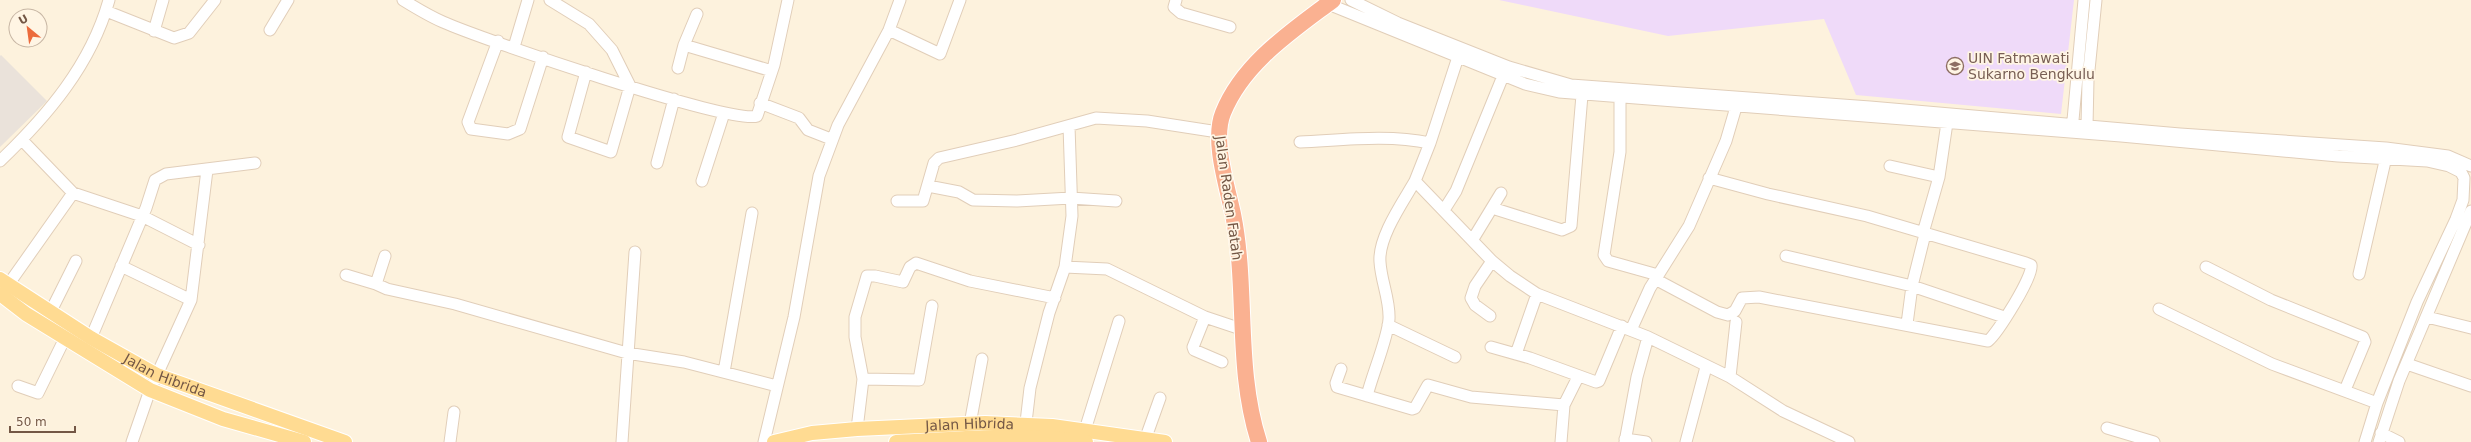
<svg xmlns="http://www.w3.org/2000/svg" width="2471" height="442" viewBox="0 0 2471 442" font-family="'DejaVu Sans',sans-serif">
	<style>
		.industrial { fill: #eae2da }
		.education { fill: #efdaf9 }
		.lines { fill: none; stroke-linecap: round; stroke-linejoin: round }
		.minor-casing { stroke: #e1ceb9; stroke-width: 13 }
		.major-casing { stroke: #fff; stroke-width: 16 }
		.highway-casing { stroke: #fff; stroke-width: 18 }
		.minor { stroke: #fff; stroke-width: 11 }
		.major { stroke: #ffdb92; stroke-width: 14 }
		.highway { stroke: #fab191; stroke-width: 16 }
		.labels { text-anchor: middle; stroke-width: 3.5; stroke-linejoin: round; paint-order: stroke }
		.education-label { font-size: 14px; fill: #785e54; stroke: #fff5e4; text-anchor: start }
		.street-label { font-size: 14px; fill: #735745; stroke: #fff5e4 }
	</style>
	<rect width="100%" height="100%" fill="#fdf2dd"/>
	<path class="industrial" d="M 1,55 L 47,101 L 0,147 L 0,56 Z"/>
	<path class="education" d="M 1499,0 L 2074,0 L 2061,114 L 1856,95 L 1824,19 L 1668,36 Z"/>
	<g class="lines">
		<g class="minor-casing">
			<path id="minor" d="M 403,0 C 416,8 429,16 443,22 C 481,39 731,125 757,116 L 774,65 L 788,0
				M 550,0 L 589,24 L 612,50 L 630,86 L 611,152 L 568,137 L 586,72
				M 1176,0 L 1174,7 L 1181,13 L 1230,27
				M 1351,0 L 1398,23 L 1509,67 L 1571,85 L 1870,107 L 2180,134 L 2386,148 L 2448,156 L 2471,166
				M 1328,4 L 1525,84 L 1559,92 L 2121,136 L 2338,156 L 2427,161 L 2449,166 L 2461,172 L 2464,178 L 2463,200 L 2456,219 L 2417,302 L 2377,403 L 2365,442
				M 106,11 L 174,38 L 189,33 L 215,0
				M 270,30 L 288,0
				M 889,30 L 940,54 L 960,0
				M 154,31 L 163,0
				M 498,41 L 468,122 L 471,129 L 508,134 L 520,129 L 543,57
				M 684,45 L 772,71
				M 514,47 L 528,0
				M 678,68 L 684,45 L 697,14
				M 1620,98 L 1620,152 L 1604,255 L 1608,261 L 1658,275
				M 760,103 L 799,118 L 808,130 L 831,139
				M 2087,126 L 2088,80 L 2096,0
				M 2072,131 L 2084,0
				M 22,140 L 73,193
				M 1300,142 C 1343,140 1388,134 1430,143 L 1458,57
				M 1430,143 L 1415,181 L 1492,261 L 1510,276 L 1537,294 L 1648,337 L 1730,377 L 1783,411 L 1849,442
				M 0,161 C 47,116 91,65 109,0
				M 657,163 L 674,99
				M 1890,166 L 1939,177
				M 702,181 L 724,113
				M 928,186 L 959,192 L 973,200 L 1017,201 L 1071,198 L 1116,201
				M 897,201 L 923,201 L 934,163 L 939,158 L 1017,140 L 1096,118 L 1147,121 L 1218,132
				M 1492,208 L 1562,230 L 1571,226 L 1582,95
				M 1444,210 L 1456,191 L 1503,76
				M 1923,233 L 1939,177 L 1948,116
				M 1473,239 L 1501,193
				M 385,256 L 376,284 L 387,289 L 455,304 L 627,353 L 684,362 L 777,386
				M 1786,256 L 1912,286 L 2004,317
				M 121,266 L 191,300
				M 1065,267 L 1107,269 L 1205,317 L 1241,329
				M 2206,267 L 2271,300 L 2363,337 L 2365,342 L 2345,390
				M 2359,274 L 2386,157 L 2386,150
				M 346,275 L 376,284
				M 1655,279 L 1717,312 L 1728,315 L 1735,311 L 1742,298 L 1759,297 L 1988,341 C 1997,334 2035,274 2031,265 L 2026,263 L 1867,216 L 1768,194 L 1709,178
				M 8,285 L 73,193 L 142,216 L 199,245
				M 2159,309 L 2272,364 L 2377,403
				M 51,311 L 76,261
				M 1490,316 L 1475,305 L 1471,298 L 1475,286 L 1492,261
				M 1205,317 L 1193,347 L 1194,350 L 1222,362
				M 2427,317 L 2471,328
				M 1907,324 L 1912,286 L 1925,234
				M 1388,325 L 1455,357
				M 1631,330 L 1650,288 L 1689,226 L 1726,141 L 1736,107
				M 91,338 L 146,208 L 155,180 L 166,174 L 255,163
				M 1491,347 L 1530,358 L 1596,382 L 1599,381 L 1622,326
				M 1516,354 L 1537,294
				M 2407,364 L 2471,386
				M 1341,369 L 1336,383 L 1337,387 L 1412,409 L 1415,408 L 1428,385 L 1471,397 L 1564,405
				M 724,372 L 752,213
				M 1730,377 L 1736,322
				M 863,379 L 919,380 L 932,306
				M 18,386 L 38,393 L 65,338
				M 1367,396 C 1372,375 1388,338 1389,319 C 1390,300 1381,281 1380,262 C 1378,237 1403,202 1415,181
				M 970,424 L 982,359
				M 2107,428 L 2154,442
				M 857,429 L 863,379 L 855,337 L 855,317 L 867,276 L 875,276 L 903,282 L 910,267 L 916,263 L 970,281 L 1055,298
				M 1085,430 L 1119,321
				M 1025,431 L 1030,388 L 1049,313 L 1065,267 L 1072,216 L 1069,126
				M 2381,433 L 2399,442
				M 1625,439 L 1646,442
				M 1145,440 L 1160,398
				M 132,442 L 150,390 L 191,300 L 207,170
				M 450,442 L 454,412
				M 622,442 L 635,252
				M 764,442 L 794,317 L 819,176 L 838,125 L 889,30 L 900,0
				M 1561,442 L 1564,405 L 1578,377
				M 1625,442 L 1637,377 L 1648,337
				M 1686,442 L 1706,367
				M 2379,442 L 2399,381 L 2471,211"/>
		</g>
		<g class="major-casing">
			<g id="major">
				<path id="s1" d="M 0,279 L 91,338 L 157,375 L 345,442"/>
				<path d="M 0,294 L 26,314 L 150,390 L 223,419 L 304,442"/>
				<path id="s2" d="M 774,442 L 812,433 L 857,429 L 985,423 L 1052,426 L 1165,442"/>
				<path d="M 896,442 C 958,439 1024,432 1086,442"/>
			</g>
		</g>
		<g class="highway-casing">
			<path id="highway" d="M 1259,442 C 1235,368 1248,289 1233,214 C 1227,186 1212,140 1223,113 C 1243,63 1292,31 1333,0"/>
		</g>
		<use href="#minor" class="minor"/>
		<use href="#major" class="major"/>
		<use href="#highway" class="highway"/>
	</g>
	<defs>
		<g id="university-ring" transform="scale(0.9)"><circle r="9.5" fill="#fff5e4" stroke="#8d6e63" stroke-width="1.5"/><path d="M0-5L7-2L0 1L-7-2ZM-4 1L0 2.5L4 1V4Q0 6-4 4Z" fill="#8d6e63"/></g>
	</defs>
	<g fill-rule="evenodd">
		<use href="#university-ring" x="1955" y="66"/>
	</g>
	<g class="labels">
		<g class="education-label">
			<text x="1968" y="63">UIN Fatmawati<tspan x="1968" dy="16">Sukarno Bengkulu</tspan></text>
		</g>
		<g class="street-label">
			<text transform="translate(1229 198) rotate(82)" y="5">Jalan Raden Fatah</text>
			<text dy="5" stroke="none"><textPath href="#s1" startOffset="192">Jalan Hibrida</textPath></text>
			<text dy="5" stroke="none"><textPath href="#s2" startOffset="197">Jalan Hibrida</textPath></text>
		</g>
	</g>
	<g transform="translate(28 28) rotate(331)"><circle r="19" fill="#fff5e4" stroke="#c7b6a4"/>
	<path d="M0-3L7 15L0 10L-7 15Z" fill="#ec6b3c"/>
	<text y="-6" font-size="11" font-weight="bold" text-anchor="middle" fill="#735745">U</text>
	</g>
	<path d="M10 426v6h65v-6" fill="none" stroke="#735745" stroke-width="2"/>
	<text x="16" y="426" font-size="12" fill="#735745" stroke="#fff5e4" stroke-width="3" paint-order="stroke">50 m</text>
</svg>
